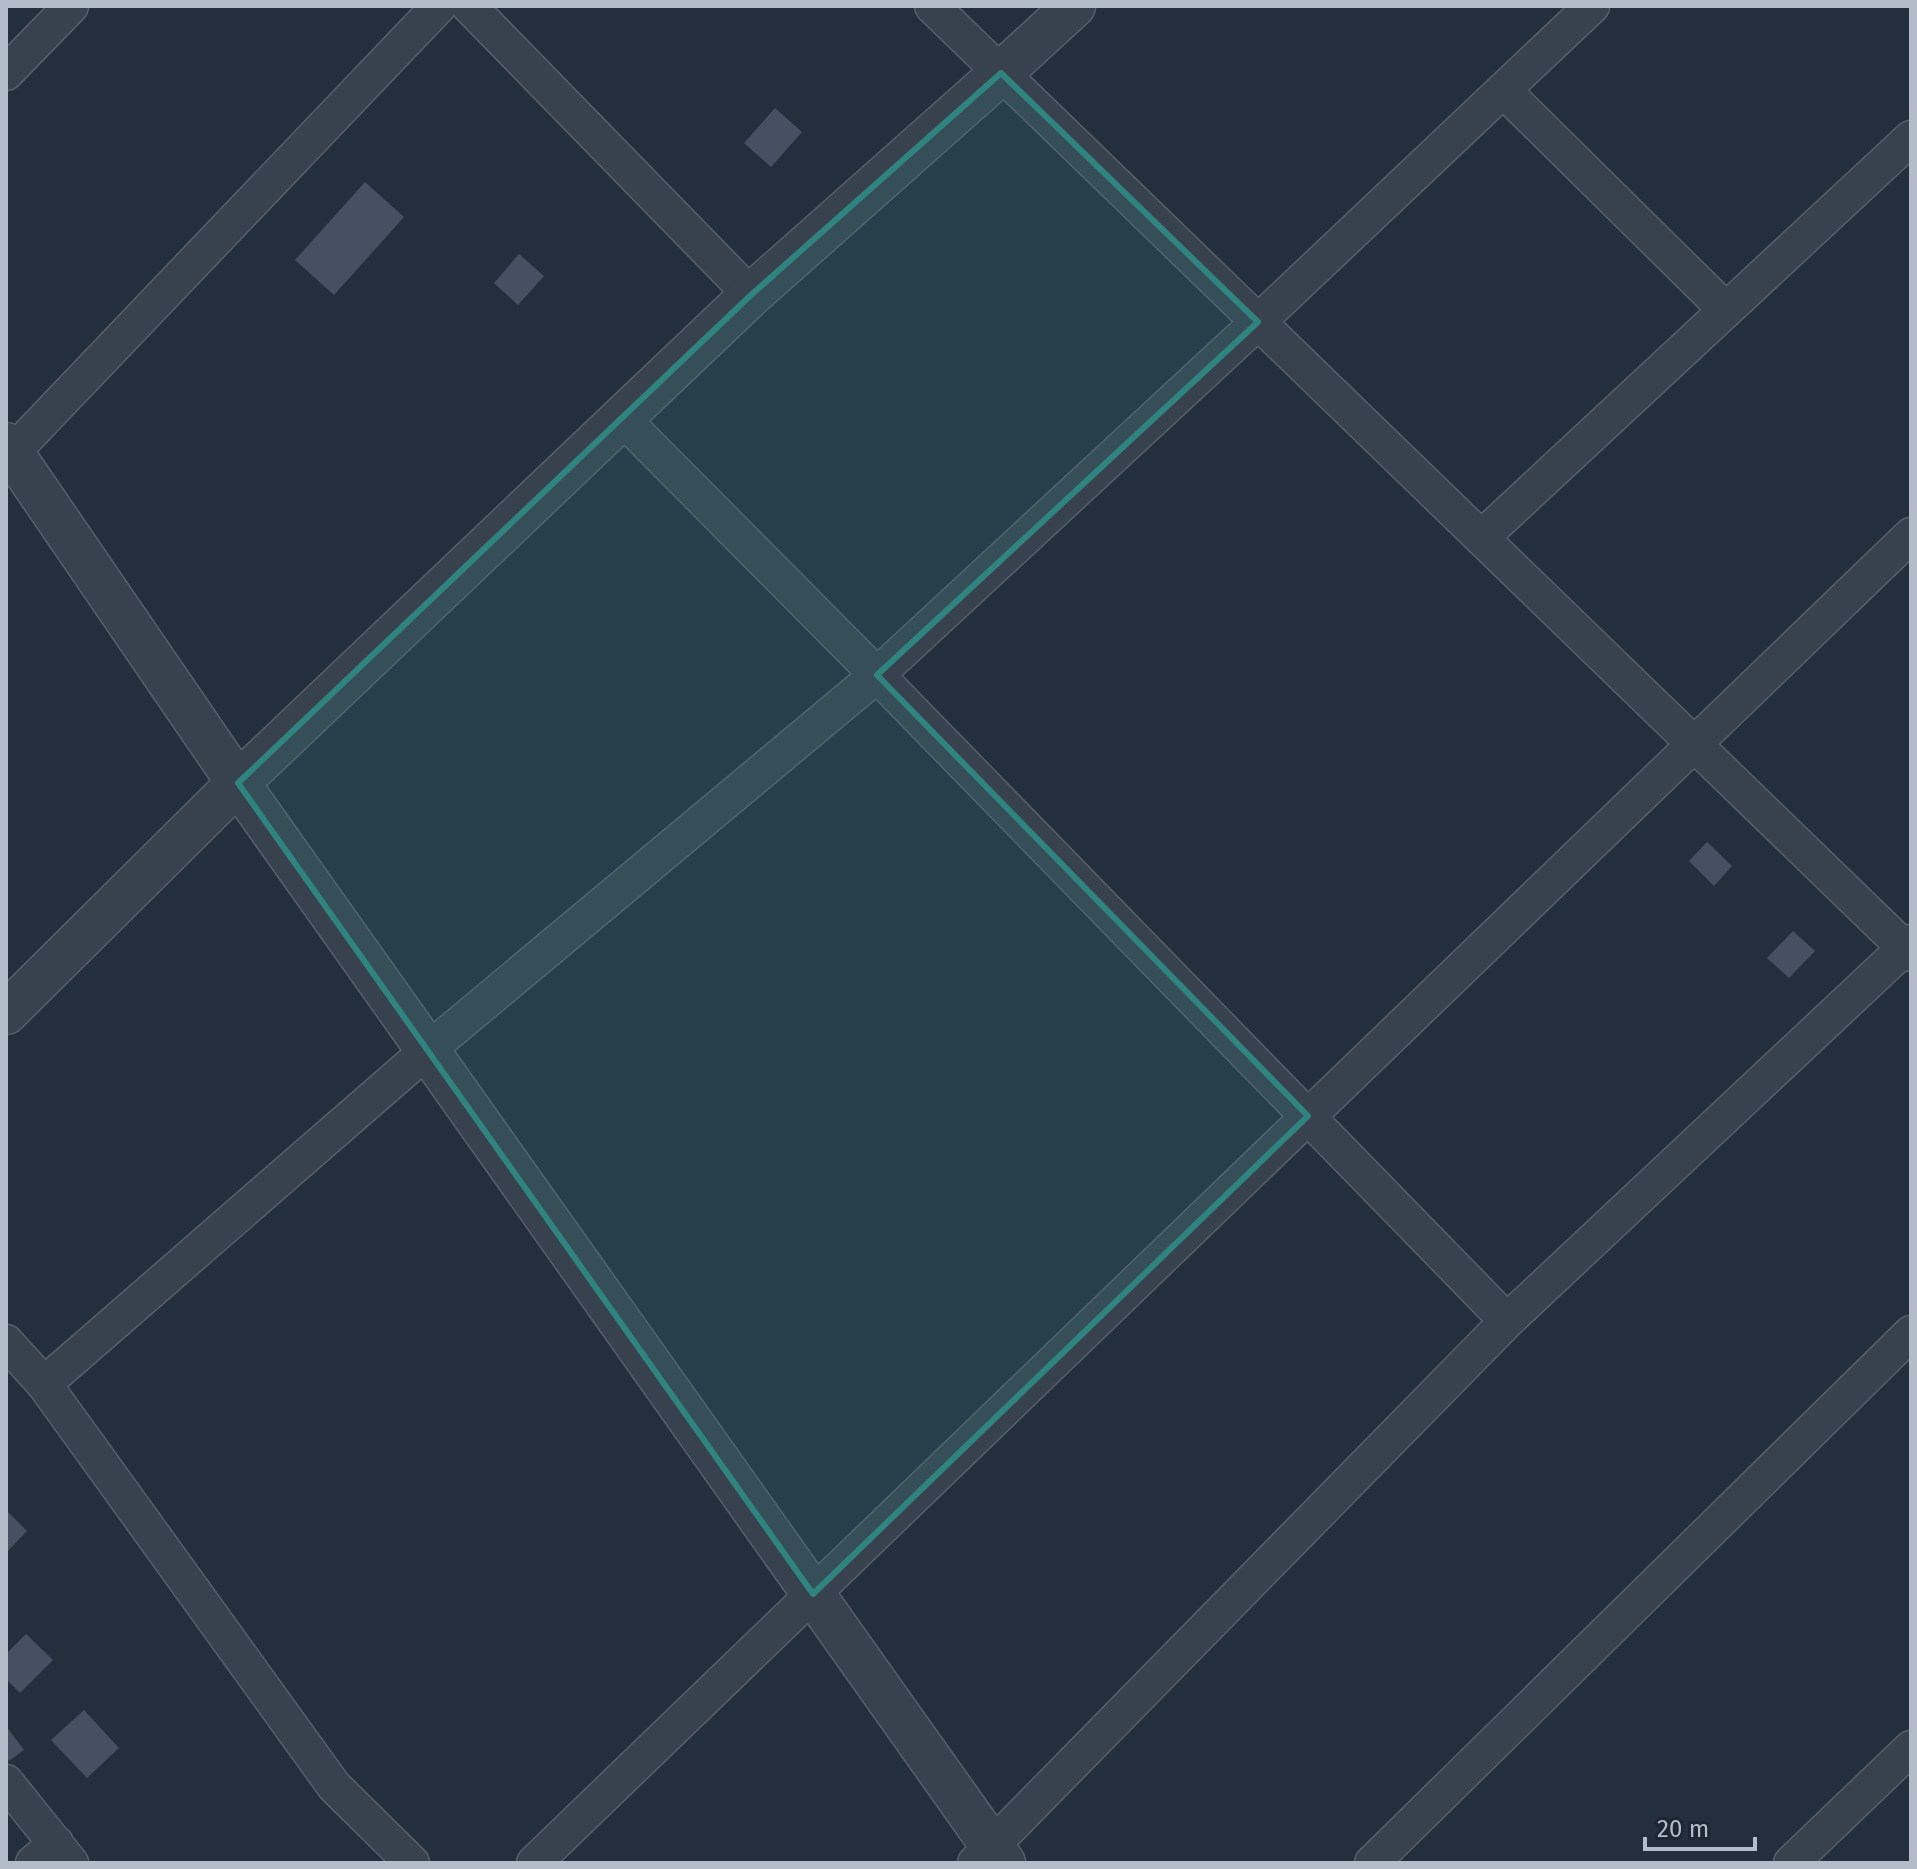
<svg xmlns="http://www.w3.org/2000/svg" width="1917" height="1869" viewBox="0 0 1917 1869" font-family="'Fira Sans',sans-serif">
	<style>
		.building { fill: #455162 }
		.lines { fill: none; stroke-linecap: round; stroke-linejoin: round }
		.minor-casing { stroke: #565f6c; stroke-width: 37 }
		.tertiary-casing { stroke: #565f6c; stroke-width: 45 }
		.minor { stroke: #38414e; stroke-width: 34 }
		.tertiary { stroke: #38414e; stroke-width: 42 }
		.marked { fill: #308480; fill-opacity: 0.2; stroke: #308480; stroke-width: 6; stroke-linejoin: round }
	</style>
	<rect width="100%" height="100%" fill="#242f3e"/>
	<path class="building" d="M 775,108 L 802,132 L 771,167 L 744,143 Z
		M 365,182 L 404,217 L 334,295 L 295,260 Z
		M 519,254 L 544,276 L 518,305 L 494,283 Z
		M 1707,842 L 1732,866 L 1714,886 L 1689,861 Z
		M 1793,931 L 1815,951 L 1789,978 L 1767,958 Z
		M 6,1510 L 27,1531 L 6,1553 Z
		M 26,1634 L 53,1660 L 20,1693 L 6,1679 L 6,1654 Z
		M 84,1710 L 119,1748 L 87,1778 L 51,1740 Z
		M 6,1726 L 24,1750 L 9,1761 L 6,1757 Z"/>
	<g class="lines">
		<g class="minor-casing">
			<path id="minor" d="M 469,6 L 751,295
				M 932,6 L 1911,954
				M 6,73 L 71,6
				M 1503,90 L 1726,310
				M 622,418 L 877,675 L 1507,1321
				M 12,453 L 439,6
				M 1481,538 L 1911,138
				M 6,1342 L 44,1384 L 334,1786 L 412,1863
				M 44,1384 L 428,1050 L 877,675 L 1258,322 L 1592,6
				M 6,1782 L 71,1863
				M 33,1863 L 56,1843
				M 534,1863 L 1911,535
				M 975,1863 L 1507,1321 L 1911,942
				M 1372,1863 L 1911,1333
				M 1791,1863 L 1911,1748"/>
		</g>
		<g class="tertiary-casing">
			<path id="tertiary" d="M 6,444 L 238,783 L 1004,1863
				M 6,1013 L 238,783 L 751,295 L 1001,73 L 1074,6"/>
		</g>
		<use href="#minor" class="minor"/>
		<use href="#tertiary" class="tertiary"/>
	</g>
	<path class="marked" d="M 1001,73 L 1258,322 L 877,675 L 1308,1116 L 813,1594 L 238,783 L 751,295 Z"/>
	<rect width="1917" height="1869" fill="none" stroke="#b4bcc9" stroke-width="16"/>
	<path d="M1645 1837v12h110v-12" fill="none" stroke="#b4bcc9" stroke-width="4"/>
	<text x="1657" y="1837" font-size="24" fill="#b4bcc9" stroke="#1d2633" stroke-width="6" paint-order="stroke">20 m</text>
</svg>
